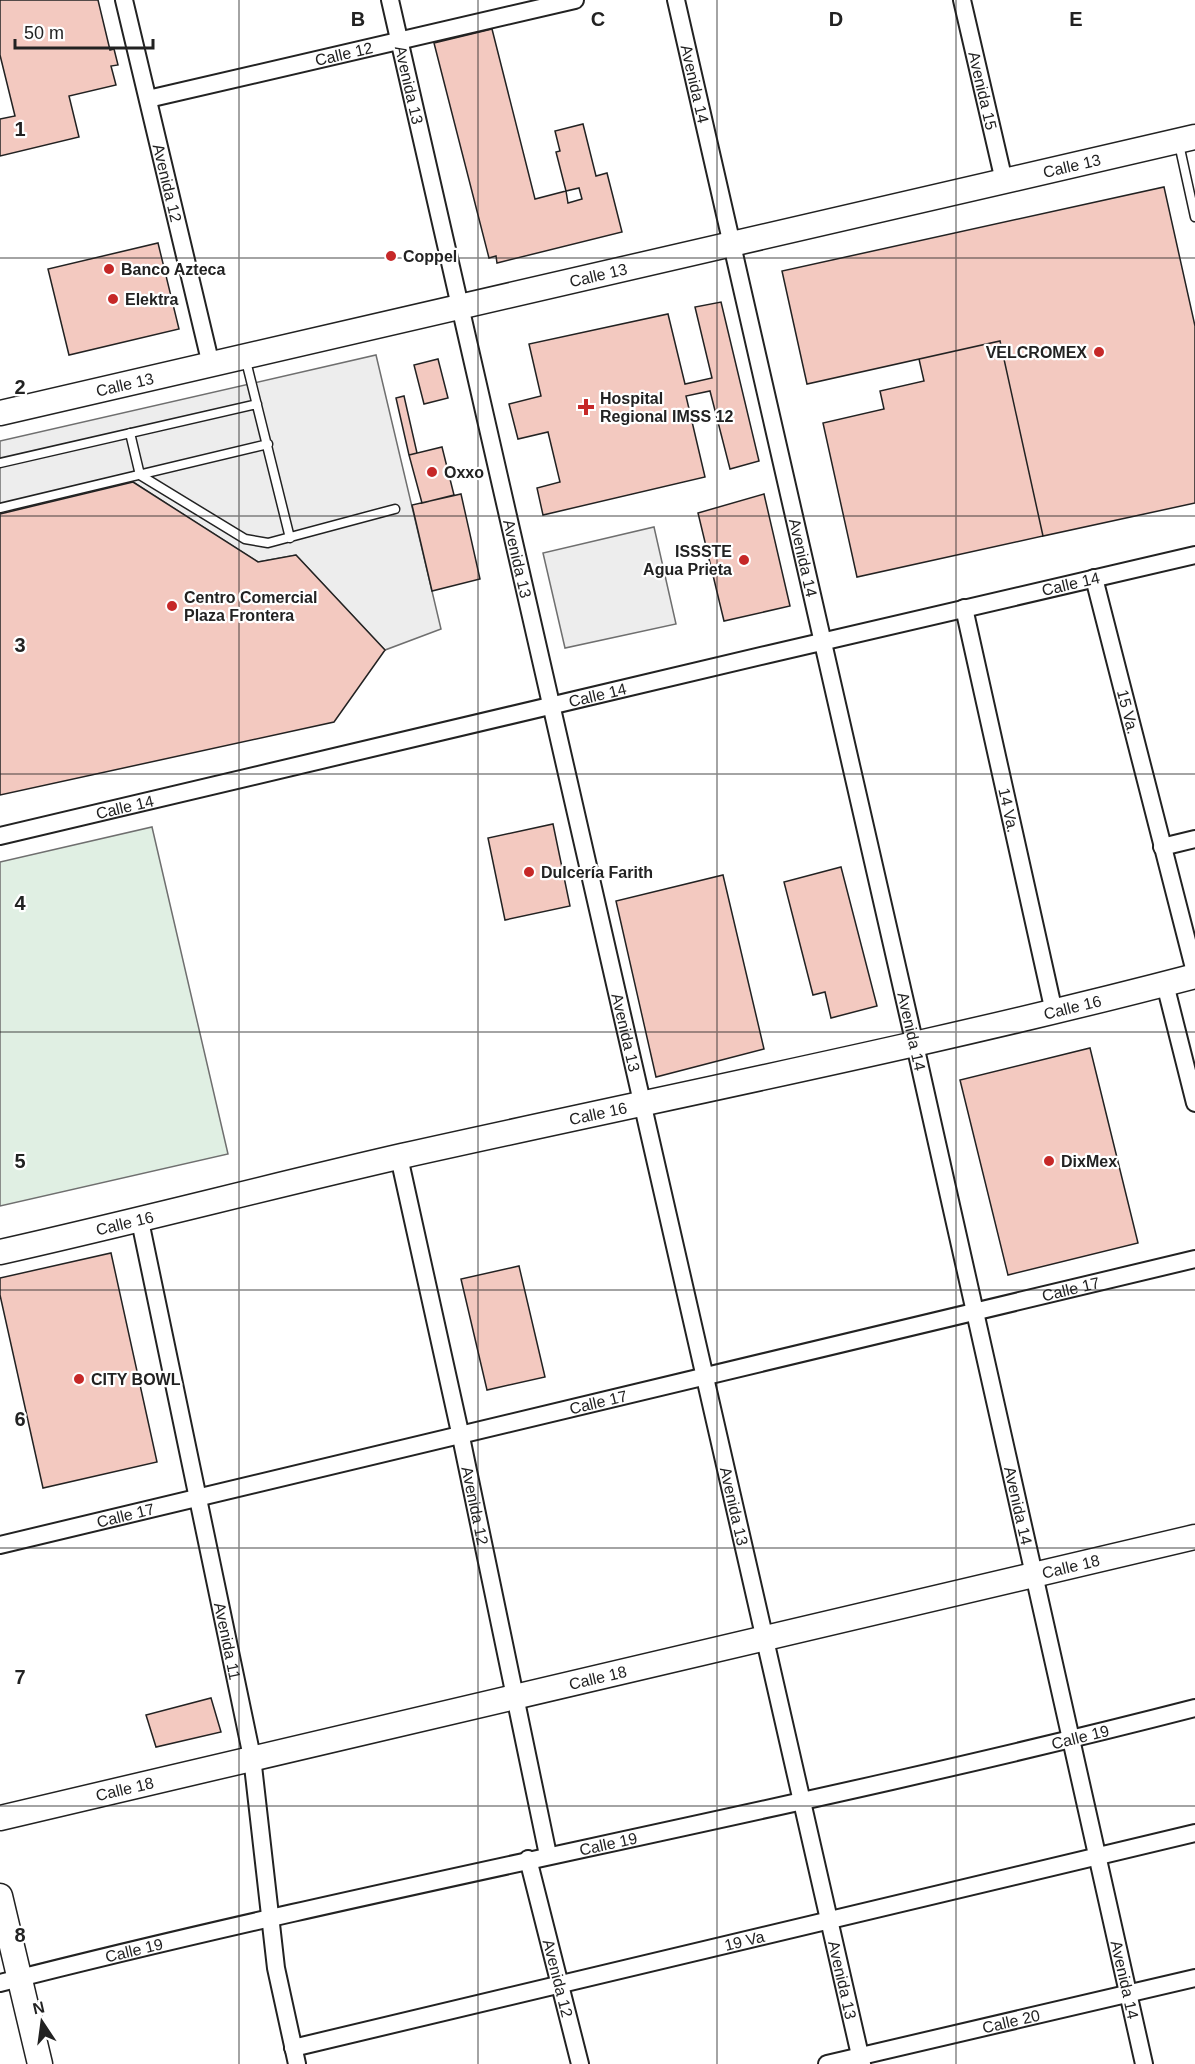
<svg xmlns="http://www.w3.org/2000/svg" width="1195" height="2064" viewBox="0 0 1195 2064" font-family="Helvetica,sans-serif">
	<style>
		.green { fill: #e0efe3; stroke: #6f6f6f; stroke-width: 1.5 }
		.parking { fill: #ededed; stroke: #6f6f6f; stroke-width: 1.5 }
		.building { fill: #f3c9c0; stroke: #222; stroke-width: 1.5 }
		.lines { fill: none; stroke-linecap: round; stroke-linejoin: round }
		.lane-casing { stroke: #222; stroke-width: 11 }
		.street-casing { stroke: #222; stroke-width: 20 }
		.secondary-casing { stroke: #222; stroke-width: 27 }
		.lane { stroke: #fff; stroke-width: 8 }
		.street { stroke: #fff; stroke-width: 16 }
		.secondary { stroke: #fff; stroke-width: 24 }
		.grid { fill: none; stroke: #222; stroke-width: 1.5; stroke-opacity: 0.55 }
		.poi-dot { fill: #c62828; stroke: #fff; stroke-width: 2 }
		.labels { text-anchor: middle; stroke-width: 4.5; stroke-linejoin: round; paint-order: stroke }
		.street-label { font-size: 16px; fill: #222; stroke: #fff }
		.poi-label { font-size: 16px; font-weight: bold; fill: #222; stroke: #fff; text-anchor: start }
		.grid-label { font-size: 20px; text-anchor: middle; font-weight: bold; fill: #222; stroke: #fff; stroke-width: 4.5; stroke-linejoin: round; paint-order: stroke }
	</style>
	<rect width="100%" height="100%" fill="#fff"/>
	<path class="green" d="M 152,827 L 228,1154 L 0,1206 L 0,862 Z"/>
	<path class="parking" d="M 376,355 L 441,629 L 385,650 L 296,555 L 258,562 L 133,482 L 0,514 L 0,441 Z
		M 654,527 L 676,624 L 565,648 L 543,553 Z"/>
	<path class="building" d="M 0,0 L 98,0 L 110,50 L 114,49 L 118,65 L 111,66 L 116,85 L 69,96 L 79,137 L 0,156 L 0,119 L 15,116 L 0,55 Z
		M 492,29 L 535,199 L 566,191 L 568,203 L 582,199 L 579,188 L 566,191 L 556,152 L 560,151 L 555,131 L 583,124 L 596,176 L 607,173 L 622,232 L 497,263 L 496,256 L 489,258 L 434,43 Z
		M 1164,187 L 1195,326 L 1195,503 L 1043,536 L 1000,341 L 807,384 L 782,271 Z
		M 158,243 L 179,329 L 69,355 L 48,269 Z
		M 721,302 L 759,461 L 730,469 L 710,391 L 686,396 L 705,477 L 543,515 L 537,488 L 560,482 L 548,432 L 518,439 L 509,404 L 541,396 L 529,344 L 668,314 L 685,384 L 712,378 L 695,307 Z
		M 1000,341 L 1043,536 L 857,577 L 823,423 L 884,409 L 880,391 L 924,381 L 919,359 Z
		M 438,359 L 448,398 L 424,404 L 414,365 Z
		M 404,396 L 417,453 L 409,455 L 396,398 Z
		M 442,447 L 454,495 L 422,503 L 409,455 Z
		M 133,482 L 258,562 L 296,555 L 385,650 L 334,722 L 0,795 L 0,514 Z
		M 461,494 L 480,579 L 432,591 L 412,505 Z
		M 764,494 L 790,606 L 724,621 L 698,513 Z
		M 553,824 L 570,906 L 505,920 L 488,838 Z
		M 841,867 L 877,1006 L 831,1018 L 825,992 L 813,995 L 784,882 Z
		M 723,875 L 764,1049 L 656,1077 L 616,901 Z
		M 1090,1048 L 1138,1243 L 1008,1275 L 960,1080 Z
		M 111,1253 L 157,1462 L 43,1488 L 0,1295 L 0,1278 Z
		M 519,1266 L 545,1377 L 487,1390 L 461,1279 Z
		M 211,1698 L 221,1732 L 156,1747 L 146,1715 Z"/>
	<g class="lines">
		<g class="lane-casing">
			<path id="lane" d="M 1179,144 L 1195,217
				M 245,357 L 290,538
				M 130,433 L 140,475 L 245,539 L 268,543 L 395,509
				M 0,463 L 257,404
				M 0,508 L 268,444"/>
		</g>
		<g class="street-casing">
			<g id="street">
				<path id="s1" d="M 124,0 L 211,365"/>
				<path id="s2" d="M 390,0 L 862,2064"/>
				<path id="s3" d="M 676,0 L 915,1045 L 1144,2064"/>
				<path id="s4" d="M 962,0 L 1004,181"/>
				<path id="s5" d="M 148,99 L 575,0"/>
				<path id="s6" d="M 1094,578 L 1195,972"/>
				<path id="s7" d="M 964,608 L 1054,1012"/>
				<path id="s8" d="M 0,836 C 399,743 796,646 1195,555"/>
				<path d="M 1162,847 L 1195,839"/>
				<path d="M 1165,984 L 1195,1103"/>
				<path id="s9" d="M 399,1157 L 461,1437 L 548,1855"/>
				<path id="s10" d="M 140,1221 L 252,1757 L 276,1968 L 297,2064"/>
				<path id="s11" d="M 0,1545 L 1195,1259"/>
				<path id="s12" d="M 528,1859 L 580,2064"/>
				<path id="s13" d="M 0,1983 C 396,1882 799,1810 1195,1708"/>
				<path id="s14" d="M 293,2048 L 1195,1833"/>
				<path id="s15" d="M 827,2064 L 1195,1978"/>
			</g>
		</g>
		<g class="secondary-casing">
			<g id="secondary">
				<path id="s16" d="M 0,413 L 1195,137"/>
				<path id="s17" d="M 0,1252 C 134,1222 267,1187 402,1156 C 666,1097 932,1045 1195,976"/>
				<path id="s18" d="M 0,1818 L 1195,1537"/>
				<path d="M 0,1896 L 40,2064"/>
			</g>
		</g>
		<use href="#lane" class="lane"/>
		<use href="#street" class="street"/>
		<use href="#secondary" class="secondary"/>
	</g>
	<path class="grid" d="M 239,0 L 239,2064M 478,0 L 478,2064M 717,0 L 717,2064M 956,0 L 956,2064M 0,258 L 1195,258M 0,516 L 1195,516M 0,774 L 1195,774M 0,1032 L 1195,1032M 0,1290 L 1195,1290M 0,1548 L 1195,1548M 0,1806 L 1195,1806"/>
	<g class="poi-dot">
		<circle cx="391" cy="256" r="6"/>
		<circle cx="109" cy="269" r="6"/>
		<circle cx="113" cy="299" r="6"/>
		<circle cx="1099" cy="352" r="6"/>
		<path d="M583 398h6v6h6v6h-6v6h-6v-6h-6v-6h6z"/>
		<circle cx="432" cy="472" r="6"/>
		<circle cx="744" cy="560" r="6"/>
		<circle cx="172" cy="606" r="6"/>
		<circle cx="529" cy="872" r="6"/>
		<circle cx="1049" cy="1161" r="6"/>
		<circle cx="79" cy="1379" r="6"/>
	</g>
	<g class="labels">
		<g class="street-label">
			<text dy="6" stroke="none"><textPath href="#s5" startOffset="201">Calle 12</textPath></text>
			<text dy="6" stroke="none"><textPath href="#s2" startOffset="87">Avenida 13</textPath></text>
			<text dy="6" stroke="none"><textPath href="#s3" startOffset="86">Avenida 14</textPath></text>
			<text dy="6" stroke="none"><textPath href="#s4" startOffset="93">Avenida 15</textPath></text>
			<text dy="6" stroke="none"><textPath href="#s16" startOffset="1100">Calle 13</textPath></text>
			<text dy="6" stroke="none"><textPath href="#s1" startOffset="188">Avenida 12</textPath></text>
			<text dy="6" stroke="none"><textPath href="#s16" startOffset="614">Calle 13</textPath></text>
			<text dy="6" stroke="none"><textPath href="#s16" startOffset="128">Calle 13</textPath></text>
			<text dy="6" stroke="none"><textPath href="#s2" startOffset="573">Avenida 13</textPath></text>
			<text dy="6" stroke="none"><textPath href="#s3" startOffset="572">Avenida 14</textPath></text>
			<text dy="6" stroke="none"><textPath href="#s8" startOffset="1100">Calle 14</textPath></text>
			<text dy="6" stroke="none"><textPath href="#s8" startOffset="614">Calle 14</textPath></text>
			<text dy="6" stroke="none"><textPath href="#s6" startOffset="138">15 Va.</textPath></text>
			<text dy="6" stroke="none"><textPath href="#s8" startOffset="128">Calle 14</textPath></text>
			<text dy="6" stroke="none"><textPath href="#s7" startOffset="207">14 Va.</textPath></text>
			<text dy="6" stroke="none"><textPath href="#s17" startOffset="1100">Calle 16</textPath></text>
			<text dy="6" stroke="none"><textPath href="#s2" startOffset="1059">Avenida 13</textPath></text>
			<text dy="6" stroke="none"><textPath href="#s3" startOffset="1058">Avenida 14</textPath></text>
			<text dy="6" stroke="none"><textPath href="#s17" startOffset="614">Calle 16</textPath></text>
			<text dy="6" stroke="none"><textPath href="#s17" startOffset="128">Calle 16</textPath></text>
			<text dy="6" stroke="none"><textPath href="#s11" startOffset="1101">Calle 17</textPath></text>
			<text dy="6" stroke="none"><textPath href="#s11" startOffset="615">Calle 17</textPath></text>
			<text dy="6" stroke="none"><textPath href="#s9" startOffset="357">Avenida 12</textPath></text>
			<text dy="6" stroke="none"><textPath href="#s2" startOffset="1545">Avenida 13</textPath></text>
			<text dy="6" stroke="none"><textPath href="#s3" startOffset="1544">Avenida 14</textPath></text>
			<text dy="6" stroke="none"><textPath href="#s11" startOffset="129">Calle 17</textPath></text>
			<text dy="6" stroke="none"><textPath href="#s18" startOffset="1100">Calle 18</textPath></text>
			<text dy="6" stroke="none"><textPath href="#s10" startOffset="429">Avenida 11</textPath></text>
			<text dy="6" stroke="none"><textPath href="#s18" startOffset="614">Calle 18</textPath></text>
			<text dy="6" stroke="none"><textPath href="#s13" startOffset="1108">Calle 19</textPath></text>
			<text dy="6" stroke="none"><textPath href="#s18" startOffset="128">Calle 18</textPath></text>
			<text dy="6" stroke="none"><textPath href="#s13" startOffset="624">Calle 19</textPath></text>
			<text dy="6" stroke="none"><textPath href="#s14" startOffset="464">19 Va</textPath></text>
			<text dy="6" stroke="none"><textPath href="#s13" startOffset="138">Calle 19</textPath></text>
			<text dy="6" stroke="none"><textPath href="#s12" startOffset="123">Avenida 12</textPath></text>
			<text dy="6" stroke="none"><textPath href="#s2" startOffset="2031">Avenida 13</textPath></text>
			<text dy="6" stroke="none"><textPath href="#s3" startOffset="2030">Avenida 14</textPath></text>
			<text dy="6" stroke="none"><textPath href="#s15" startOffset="189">Calle 20</textPath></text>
		</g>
		<g class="poi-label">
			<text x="403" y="262">Coppel</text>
			<text x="121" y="275">Banco Azteca</text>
			<text x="125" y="305">Elektra</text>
			<text x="1087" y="358" text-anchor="end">VELCROMEX</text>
			<text x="600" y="404">Hospital<tspan x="600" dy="18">Regional IMSS 12</tspan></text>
			<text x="444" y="478">Oxxo</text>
			<text x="732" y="557" text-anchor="end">ISSSTE<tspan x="732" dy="18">Agua Prieta</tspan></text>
			<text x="184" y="603">Centro Comercial<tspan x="184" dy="18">Plaza Frontera</tspan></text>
			<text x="541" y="878">Dulcería Farith</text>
			<text x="1061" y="1167">DixMex</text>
			<text x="91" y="1385">CITY BOWL</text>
		</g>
	</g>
	<g class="grid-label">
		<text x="358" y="26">B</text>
		<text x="598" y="26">C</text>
		<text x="836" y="26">D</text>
		<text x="1076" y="26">E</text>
		<text x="20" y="136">1</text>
		<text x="20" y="394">2</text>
		<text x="20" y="652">3</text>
		<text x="20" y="910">4</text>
		<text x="20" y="1168">5</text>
		<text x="20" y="1426">6</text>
		<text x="20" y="1684">7</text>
		<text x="20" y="1942">8</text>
	</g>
	<g transform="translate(42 2022) rotate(347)" stroke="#ffffff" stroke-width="4.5" paint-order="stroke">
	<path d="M0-4.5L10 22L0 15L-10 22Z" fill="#222222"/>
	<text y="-9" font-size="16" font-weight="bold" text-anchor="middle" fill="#222222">N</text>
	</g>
	<path d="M15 39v9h138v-9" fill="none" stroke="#222222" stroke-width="3"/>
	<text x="24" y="39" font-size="18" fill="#222222" stroke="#ffffff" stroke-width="4.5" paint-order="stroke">50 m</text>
</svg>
